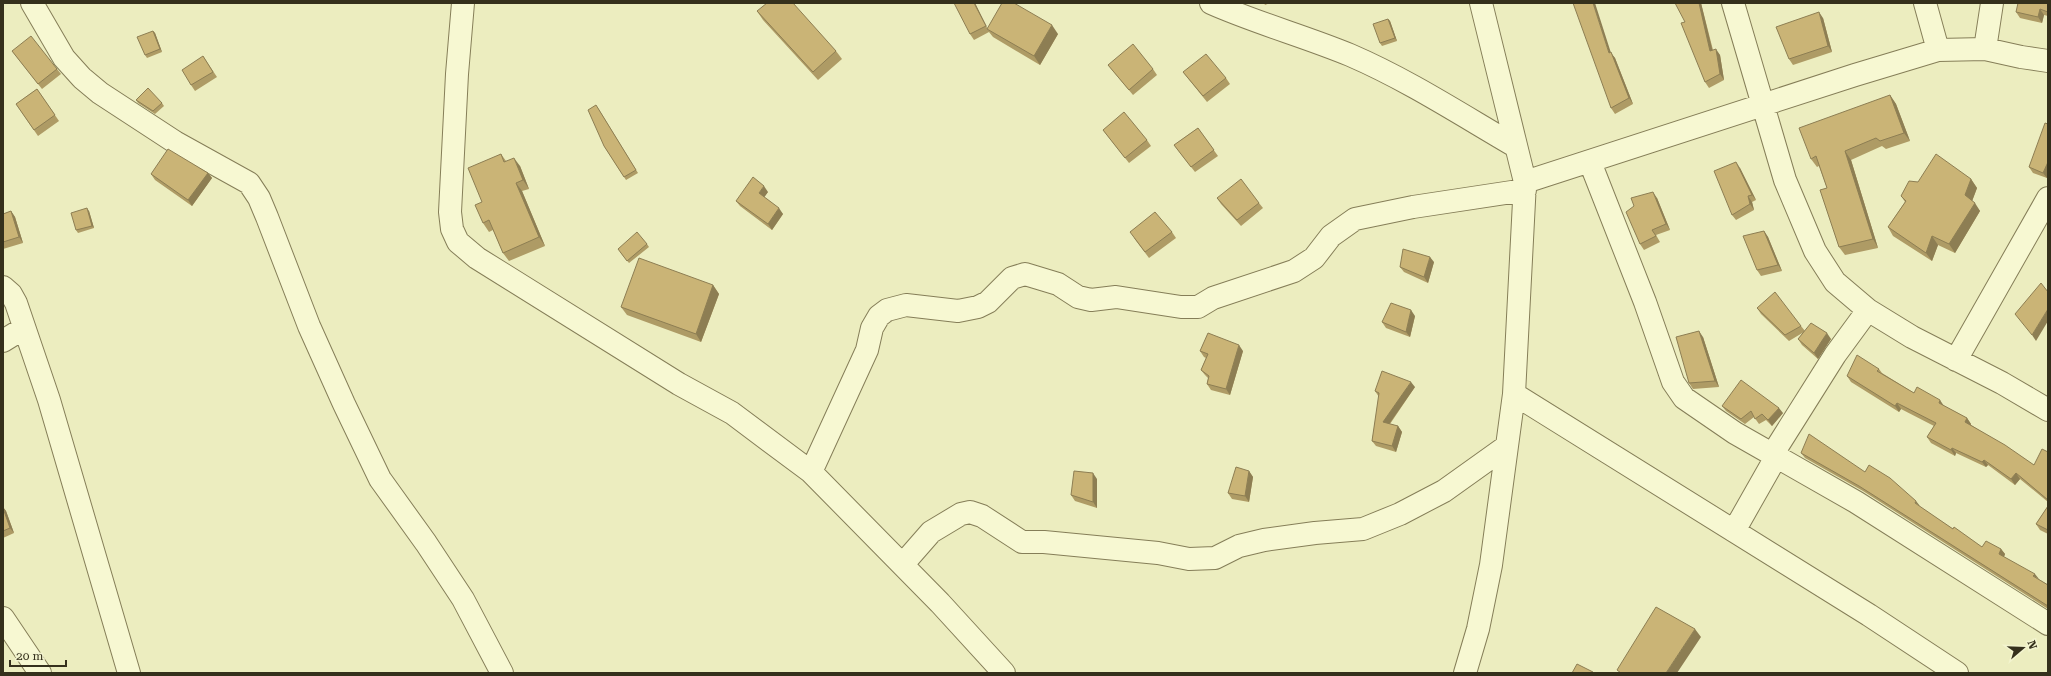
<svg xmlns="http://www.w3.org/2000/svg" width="2051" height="676" viewBox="0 0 2051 676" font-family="'Roboto Serif',serif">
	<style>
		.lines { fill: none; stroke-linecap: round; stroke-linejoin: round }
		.street-casing { stroke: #857e58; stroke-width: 24 }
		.street { stroke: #f7f8d2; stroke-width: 22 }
		.wall { fill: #ae9b65 }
		.shaded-wall { fill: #8d7e53 }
		.building { fill: #cab476; stroke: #8d7e53 }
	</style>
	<rect width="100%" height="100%" fill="#ecedbf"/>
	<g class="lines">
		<g class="street-casing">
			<path id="street" d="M 32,3 L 64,58 L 82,78 L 100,93 L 175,142 L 249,183 L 259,198 L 267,217 L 309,326 L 344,404 L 380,479 L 426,543 L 463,599 L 502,673
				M 463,3 L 457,74 L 450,212 L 452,229 L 458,242 L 477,258 L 679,384 L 732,413 L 811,472 L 940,603 L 1004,673
				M 1211,3 C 1256,23 1304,36 1350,55 C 1408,80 1460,114 1515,146
				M 1481,3 L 1525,182
				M 1733,3 L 1785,180 L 1815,251 L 1835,282 L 1868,310 L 1912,337 L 2002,383 L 2048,410
				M 1925,3 L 1938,50
				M 1985,49 L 1992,3
				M 1590,162 L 1645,302 L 1673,382 L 1684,398 L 1735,433 L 1856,502 L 2048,624
				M 3,287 L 11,294 L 16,303 L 49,400 L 129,673
				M 3,341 L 24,328
				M 1956,360 L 2048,198
				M 1514,394 L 1869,615 L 1957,673
				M 1772,455 L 1835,355 L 1868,310
				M 811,472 L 867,350 L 872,328 L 879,316 L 887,310 L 906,305 L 958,311 L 978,307 L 988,302 L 1012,278 L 1025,274 L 1058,284 L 1078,297 L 1091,300 L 1116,297 L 1181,307 L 1198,307 L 1213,298 L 1294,271 L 1314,258 L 1331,236 L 1355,219 L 1413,207 L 1525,190
				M 1734,531 L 1776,457
				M 903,564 L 931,532 L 961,514 L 970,512 L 982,516 L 1022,542 L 1044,542 L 1158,553 L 1189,559 L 1215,558 L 1239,546 L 1264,540 L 1315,533 L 1363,529 L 1400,514 L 1444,491 L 1507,446
				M 3,618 L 40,673
				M 1465,673 L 1478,629 L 1491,565 L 1514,394 L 1525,182 L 1855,75 L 1938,50 L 1985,49 L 2021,57 L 2048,61"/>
		</g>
		<use href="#street" class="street"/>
	</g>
	<path class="wall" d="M 975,3 L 987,28 L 1058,34 L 1040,65 L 993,37 L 989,32 L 974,40 L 970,34 Z
		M 1264,3 L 1270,3 L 1265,5 Z
		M 1701,3 L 1713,50 L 1720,55 L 1724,80 L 1709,88 L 1705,82 L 1685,22 Z
		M 2048,3 L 2048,16 L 2044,15 L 2042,23 L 2020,18 L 2016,12 Z
		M 757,11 L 836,51 L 842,59 L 818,80 L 763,20 Z
		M 1823,18 L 1832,52 L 1793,65 L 1789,59 Z
		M 1388,19 L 1390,21 L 1397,41 L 1382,46 L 1380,43 Z
		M 153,31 L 155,33 L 162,52 L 147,58 L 145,55 Z
		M 12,51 L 57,69 L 61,74 L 42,89 Z
		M 1611,53 L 1615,58 L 1633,104 L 1615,114 L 1611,108 Z
		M 203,56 L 217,77 L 195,91 L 191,85 Z
		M 1108,65 L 1153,69 L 1157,75 L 1133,95 Z
		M 1183,72 L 1226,78 L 1230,84 L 1207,102 Z
		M 37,89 L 59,121 L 38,136 L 16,104 Z
		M 1890,95 L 1896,104 L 1910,141 L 1886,149 L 1882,146 L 1851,160 L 1878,248 L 1845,255 L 1839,247 L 1827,188 L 1819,166 L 1817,167 L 1811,159 Z
		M 136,100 L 162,103 L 164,106 L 155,114 L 138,103 Z
		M 598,108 L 638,173 L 626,180 L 604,146 Z
		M 2048,124 L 2047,178 L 2033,173 L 2029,167 Z
		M 1198,128 L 1218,156 L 1195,172 L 1174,145 Z
		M 1103,130 L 1147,140 L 1151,146 L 1129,163 Z
		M 501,154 L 506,161 L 520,166 L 529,189 L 522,191 L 545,246 L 509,261 L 503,253 L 493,230 L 489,232 L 483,223 L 482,202 Z
		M 1740,168 L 1756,200 L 1752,202 L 1754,210 L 1736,220 L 1732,215 Z
		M 208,173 L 212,178 L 192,206 L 155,180 L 151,174 Z
		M 1971,179 L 1977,188 L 1972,201 L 1980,211 L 1955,253 L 1938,245 L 1932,261 L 1893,236 L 1888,227 L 1905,202 L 1901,196 L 1918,182 Z
		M 768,192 L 764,197 L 783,214 L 772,230 L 740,206 L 736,201 Z
		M 1217,198 L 1259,203 L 1263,208 L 1241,226 L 1221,204 Z
		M 1657,198 L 1670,230 L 1656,235 L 1660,242 L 1644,250 L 1640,244 Z
		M 11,211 L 15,217 L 23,243 L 3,249 L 3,214 Z
		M 89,211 L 94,228 L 78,233 L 76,230 Z
		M 1764,231 L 1768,237 L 1782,271 L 1761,276 L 1757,270 Z
		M 1172,232 L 1176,238 L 1149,258 L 1134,238 Z
		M 647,244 L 649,247 L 629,263 L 620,252 Z
		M 1434,262 L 1428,283 L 1404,272 L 1400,267 Z
		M 713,285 L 719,294 L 701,342 L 627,315 L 621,307 Z
		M 1757,308 L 1801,326 L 1805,331 L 1831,339 L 1818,359 L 1802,345 L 1798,339 L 1804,332 L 1789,341 L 1761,314 Z
		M 1415,316 L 1410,337 L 1386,328 L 1382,322 Z
		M 1703,337 L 1719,387 L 1693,389 L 1689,383 Z
		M 1200,351 L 1243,351 L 1230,395 L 1211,390 L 1207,384 L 1208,378 L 1205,375 L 1201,370 L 1206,358 L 1204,357 Z
		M 1879,369 L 1882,373 L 1914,393 L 1944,406 L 1967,418 L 1971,424 L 1971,425 L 2034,465 L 2048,452 L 2048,502 L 2020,479 L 2015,485 L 1988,465 L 1986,467 L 1956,453 L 1955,456 L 1931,443 L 1927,437 L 1934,426 L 1901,409 L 1899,412 L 1851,382 L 1847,376 Z
		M 1415,387 L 1390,424 L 1398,426 L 1402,432 L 1396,452 L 1376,446 L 1372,441 L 1379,397 L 1375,391 Z
		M 1722,406 L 1783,413 L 1772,426 L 1766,420 L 1759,424 L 1754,417 L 1745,424 L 1726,411 Z
		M 1801,453 L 1865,472 L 1920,507 L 1953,529 L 1982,547 L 2001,549 L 2005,554 L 2004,557 L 2048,585 L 2048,609 L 1863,491 L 1805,458 Z
		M 1249,471 L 1253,477 L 1249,502 L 1232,499 L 1228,493 Z
		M 1097,479 L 1097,508 L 1075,501 L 1071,495 Z
		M 2048,506 L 2048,534 L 2040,530 L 2036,524 Z
		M 3,507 L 6,511 L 14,533 L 3,538 Z"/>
	<path class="shaded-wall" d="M 974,3 L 975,3 L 988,29 L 986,26 Z
		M 1593,3 L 1595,3 L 1611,53 L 1615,58 L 1633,104 L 1629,98 L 1609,53 Z
		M 1699,3 L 1701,3 L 1714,57 L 1710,51 Z
		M 2040,9 L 2044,15 L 2042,23 L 2038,17 Z
		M 1819,12 L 1823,18 L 1832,52 L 1828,46 Z
		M 1388,19 L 1390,21 L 1397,41 L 1395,38 Z
		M 1052,25 L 1058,34 L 1040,65 L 1034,56 Z
		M 153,31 L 155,33 L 162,52 L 160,49 Z
		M 1716,49 L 1720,55 L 1724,80 L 1720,74 Z
		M 1890,95 L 1896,104 L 1910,141 L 1904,133 Z
		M 1845,151 L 1851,160 L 1878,248 L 1873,239 Z
		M 514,158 L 520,166 L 529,189 L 523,180 Z
		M 1736,162 L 1740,168 L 1756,200 L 1752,195 Z
		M 2048,162 L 2048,176 L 2047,178 L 2043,173 Z
		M 208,173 L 212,178 L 192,206 L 188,200 Z
		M 1971,179 L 1977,188 L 1971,204 L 1965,195 Z
		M 516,183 L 522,191 L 545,246 L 539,237 Z
		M 764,186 L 768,192 L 763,199 L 759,193 Z
		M 1653,192 L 1657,198 L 1670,230 L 1666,224 Z
		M 1748,196 L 1752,202 L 1754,210 L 1750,204 Z
		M 1975,203 L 1980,211 L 1955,253 L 1949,244 Z
		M 87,208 L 89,211 L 94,228 L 92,226 Z
		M 779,208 L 783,214 L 772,230 L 768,224 Z
		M 11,211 L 15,217 L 23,243 L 19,237 Z
		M 1764,231 L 1768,237 L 1782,271 L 1778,265 Z
		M 1932,236 L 1938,245 L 1932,261 L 1926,253 Z
		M 1430,257 L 1434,262 L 1428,283 L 1424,277 Z
		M 713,285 L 719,294 L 701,342 L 696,334 Z
		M 2048,309 L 2048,321 L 2036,341 L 2032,335 Z
		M 1411,310 L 1415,316 L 1410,337 L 1406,332 Z
		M 1699,331 L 1703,337 L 1719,387 L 1715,381 Z
		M 1827,333 L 1831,339 L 1818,359 L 1814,353 Z
		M 1239,345 L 1243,351 L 1230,395 L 1226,389 Z
		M 1411,382 L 1415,387 L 1387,427 L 1383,422 Z
		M 1940,400 L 1944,406 L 1939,403 Z
		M 1897,403 L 1901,409 L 1899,412 L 1895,406 Z
		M 1779,408 L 1783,413 L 1772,426 L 1768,420 Z
		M 1967,418 L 1971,424 L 1969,428 L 1965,422 Z
		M 1398,426 L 1402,432 L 1396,452 L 1392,446 Z
		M 1952,448 L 1956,453 L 1955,456 L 1951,450 Z
		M 1984,460 L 1988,465 L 1986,467 L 1982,462 Z
		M 1249,471 L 1253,477 L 1249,502 L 1245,496 Z
		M 1093,473 L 1097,479 L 1097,508 L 1093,502 Z
		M 2016,473 L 2020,479 L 2015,485 L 2011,479 Z
		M 1916,501 L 1920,506 L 1915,503 Z
		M 3,507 L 6,511 L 14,533 L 10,528 Z
		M 2001,549 L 2005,554 L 2003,559 L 1999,554 Z
		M 2035,574 L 2039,579 L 2033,576 Z
		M 1695,629 L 1701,637 L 1677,673 L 1666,673 Z"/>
	<path class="building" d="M 767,3 L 793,3 L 836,51 L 813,72 L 757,11 Z
		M 954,3 L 974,3 L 986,26 L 970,34 Z
		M 1002,3 L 1014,3 L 1052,25 L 1034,56 L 987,29 Z
		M 1573,3 L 1593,3 L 1609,53 L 1611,52 L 1629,98 L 1611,108 Z
		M 1675,3 L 1699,3 L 1710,51 L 1716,49 L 1720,74 L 1705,82 L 1681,23 L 1685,22 Z
		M 2018,3 L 2048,3 L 2048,12 L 2040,9 L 2038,17 L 2016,12 Z
		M 1819,12 L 1828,46 L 1789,59 L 1776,27 Z
		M 1388,19 L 1395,38 L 1380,43 L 1373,24 Z
		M 153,31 L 160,49 L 145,55 L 137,37 Z
		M 31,36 L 57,69 L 38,84 L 12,51 Z
		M 1133,44 L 1153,69 L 1129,90 L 1108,65 Z
		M 1206,54 L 1226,78 L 1203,96 L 1183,72 Z
		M 203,56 L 213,72 L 191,85 L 182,70 Z
		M 148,88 L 162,103 L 153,111 L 136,100 Z
		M 37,89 L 55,115 L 34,130 L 16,104 Z
		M 1890,95 L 1904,133 L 1880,141 L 1876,138 L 1845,151 L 1873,239 L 1839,247 L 1820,190 L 1827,188 L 1816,156 L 1811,159 L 1799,128 Z
		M 596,105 L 636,170 L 624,177 L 604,146 L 588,110 Z
		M 1124,112 L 1147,140 L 1125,158 L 1103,130 Z
		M 2045,123 L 2048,124 L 2048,162 L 2043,173 L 2029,167 Z
		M 1198,128 L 1214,150 L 1191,167 L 1174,145 Z
		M 168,149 L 208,173 L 188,200 L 151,174 Z
		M 501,154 L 504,162 L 514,158 L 523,180 L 516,183 L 539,237 L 503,253 L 489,220 L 483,223 L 475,205 L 482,202 L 468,168 Z
		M 1936,154 L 1971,179 L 1965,195 L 1975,203 L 1949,244 L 1932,236 L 1926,253 L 1888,227 L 1906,201 L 1901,196 L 1909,181 L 1918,182 Z
		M 1736,162 L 1752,195 L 1748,196 L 1750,204 L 1732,215 L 1714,171 Z
		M 753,177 L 764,186 L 759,193 L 779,208 L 768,224 L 736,201 Z
		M 1241,179 L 1259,203 L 1237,220 L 1217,198 Z
		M 1653,192 L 1666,224 L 1652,230 L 1656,236 L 1640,244 L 1626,212 L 1634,206 L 1631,198 Z
		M 87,208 L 92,226 L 76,230 L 71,213 Z
		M 11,211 L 19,237 L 3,242 L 3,214 Z
		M 1155,212 L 1172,232 L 1145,252 L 1130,232 Z
		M 1764,231 L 1778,265 L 1757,270 L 1743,236 Z
		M 637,232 L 647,244 L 627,261 L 618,249 Z
		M 1403,249 L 1430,257 L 1424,277 L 1400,267 Z
		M 639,258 L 713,285 L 696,334 L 621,307 Z
		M 2041,283 L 2048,292 L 2048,309 L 2032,335 L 2015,314 Z
		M 1775,292 L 1801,326 L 1785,335 L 1757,308 Z
		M 1391,303 L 1411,310 L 1406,332 L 1382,322 Z
		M 1811,323 L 1827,333 L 1814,353 L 1798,339 Z
		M 1699,331 L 1715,381 L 1689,383 L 1676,337 Z
		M 1208,333 L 1239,345 L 1226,389 L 1207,384 L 1209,376 L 1201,370 L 1208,354 L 1200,351 Z
		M 1857,355 L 1879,369 L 1877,371 L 1914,393 L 1917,387 L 1940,400 L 1939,403 L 1967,418 L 1965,422 L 2005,445 L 2034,465 L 2042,449 L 2048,452 L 2048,500 L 2016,473 L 2011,479 L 1984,460 L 1982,462 L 1952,448 L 1951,450 L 1927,437 L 1936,423 L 1897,403 L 1895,406 L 1847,376 Z
		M 1382,371 L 1411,382 L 1383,422 L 1398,426 L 1392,446 L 1372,441 L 1379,393 L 1375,391 Z
		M 1741,380 L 1779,408 L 1768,420 L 1762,414 L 1755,419 L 1751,411 L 1741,419 L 1722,406 Z
		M 1809,434 L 1865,472 L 1869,465 L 1890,478 L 1916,501 L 1915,503 L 1953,529 L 1954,527 L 1982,547 L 1986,541 L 2001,549 L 1999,554 L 2035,574 L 2033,576 L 2048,585 L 2048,606 L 1859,486 L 1801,453 Z
		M 1236,467 L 1249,471 L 1245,496 L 1228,493 Z
		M 1074,471 L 1093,473 L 1093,502 L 1071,495 Z
		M 2048,506 L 2048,530 L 2036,524 Z
		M 3,508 L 10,528 L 3,531 Z
		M 1656,607 L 1695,629 L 1666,673 L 1621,673 L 1617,670 Z
		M 1577,664 L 1593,672 L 1592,673 L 1572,673 Z"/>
	<rect width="2051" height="676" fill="none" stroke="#35301c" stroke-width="8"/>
	<g transform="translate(2023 648) rotate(71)" stroke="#f3f4cf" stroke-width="3" paint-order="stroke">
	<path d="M0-3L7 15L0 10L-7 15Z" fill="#35301c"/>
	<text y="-6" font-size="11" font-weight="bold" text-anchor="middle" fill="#35301c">N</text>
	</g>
	<path d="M10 660v6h56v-6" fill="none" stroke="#35301c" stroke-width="2"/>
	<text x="16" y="660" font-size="12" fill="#35301c" stroke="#f3f4cf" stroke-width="3" paint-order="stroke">20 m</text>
</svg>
